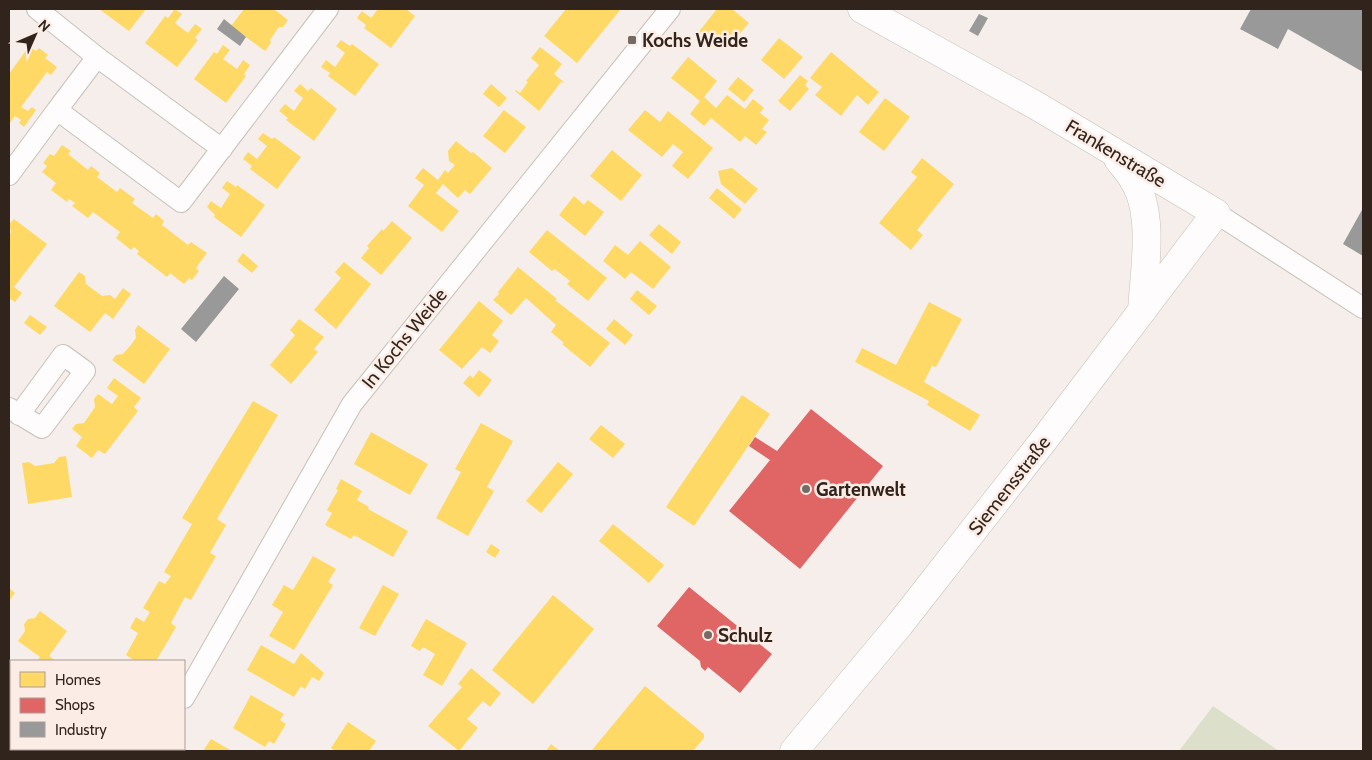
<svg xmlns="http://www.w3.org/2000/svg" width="1372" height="760" viewBox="0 0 1372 760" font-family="Cabin,sans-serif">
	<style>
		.green { fill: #dce0ca }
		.homes { fill: #ffd966 }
		.shops { fill: #e06666 }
		.industry { fill: #999 }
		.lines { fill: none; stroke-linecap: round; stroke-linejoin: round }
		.street-casing { stroke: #c9bfba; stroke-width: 22 }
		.secondary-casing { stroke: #c9bfba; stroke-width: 29 }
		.street { stroke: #fefcfc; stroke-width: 20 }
		.secondary { stroke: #fefcfc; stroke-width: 28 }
		.poi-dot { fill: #766b64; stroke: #fbede5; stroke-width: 2 }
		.labels { text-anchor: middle; stroke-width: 5; stroke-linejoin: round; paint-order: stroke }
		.poi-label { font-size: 19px; font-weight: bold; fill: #31241c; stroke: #fbede5; text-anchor: start }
		.street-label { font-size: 19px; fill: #31241c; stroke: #fbede5 }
	</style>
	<rect width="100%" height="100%" fill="#f6eeea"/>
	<path class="green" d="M 1213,706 L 1279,751 L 1179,751 Z"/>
	<path class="homes" d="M 99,9 L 146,9 L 129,31 Z
		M 175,9 L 182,14 L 175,23 L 188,33 L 195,24 L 202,29 L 195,38 L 198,40 L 177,67 L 145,43 L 165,16 L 168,18 Z
		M 244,9 L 274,9 L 288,20 L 283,27 L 279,27 L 270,40 L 271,43 L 265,51 L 231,26 Z
		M 378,9 L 406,9 L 415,16 L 391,48 L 364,28 L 366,25 L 357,18 L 362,11 L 371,18 Z
		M 566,9 L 621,9 L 577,63 L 544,36 Z
		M 717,9 L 732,9 L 749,23 L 731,44 L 719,34 L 716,37 L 719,40 L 713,47 L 697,34 Z
		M 779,38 L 803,57 L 784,79 L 761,60 Z
		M 341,40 L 350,46 L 352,44 L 379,64 L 355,96 L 328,76 L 330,73 L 321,67 L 326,60 L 335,67 L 345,53 L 336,46 Z
		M 223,45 L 230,50 L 223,59 L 237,69 L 243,60 L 250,65 L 244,74 L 246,76 L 226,103 L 194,79 L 214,52 L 217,54 Z
		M 29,46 L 36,51 L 39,48 L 48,55 L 45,58 L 57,67 L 51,75 L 47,72 L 21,107 L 28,111 L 32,107 L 36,110 L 24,127 L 19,123 L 21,120 L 15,116 L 9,124 L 9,74 Z
		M 540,47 L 562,64 L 554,74 L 565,83 L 561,82 L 539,111 L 515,91 L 516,90 L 520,93 L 528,82 L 526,81 L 539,65 L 531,58 Z
		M 831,52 L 879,92 L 868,105 L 857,95 L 841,116 L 815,95 L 822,87 L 810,78 Z
		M 688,57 L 717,81 L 704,97 L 716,108 L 727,95 L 745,109 L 753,99 L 764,108 L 760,113 L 769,120 L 762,129 L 767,132 L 756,145 L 745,136 L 740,142 L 711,118 L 704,126 L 690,114 L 700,101 L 671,78 Z
		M 800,75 L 808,81 L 805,85 L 809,89 L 790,111 L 778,101 Z
		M 738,77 L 754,90 L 744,102 L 728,89 Z
		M 300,84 L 308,91 L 311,88 L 337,109 L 314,141 L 286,120 L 288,118 L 279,111 L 285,104 L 294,111 L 303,98 L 294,91 Z
		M 491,84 L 507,98 L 499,107 L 483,94 Z
		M 885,98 L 910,117 L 884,151 L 859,132 Z
		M 504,110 L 526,127 L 505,153 L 483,136 Z
		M 645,110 L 660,122 L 668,111 L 713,148 L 688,179 L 672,166 L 683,152 L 673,144 L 662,157 L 628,130 Z
		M 263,133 L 272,139 L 274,137 L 301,157 L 277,189 L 250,169 L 252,166 L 243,159 L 248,152 L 257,159 L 267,146 L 258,139 Z
		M 456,141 L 471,153 L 473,152 L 492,168 L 470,194 L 465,190 L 458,198 L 443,184 L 436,193 L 459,211 L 442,232 L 408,206 L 424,185 L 415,178 L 423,168 L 438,180 L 445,170 L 448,173 L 455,165 L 449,161 L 448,151 Z
		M 62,145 L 71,151 L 68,154 L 88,170 L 91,166 L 100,173 L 97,177 L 117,192 L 120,188 L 135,199 L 132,203 L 153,218 L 156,214 L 164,221 L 162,225 L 188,245 L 191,242 L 207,253 L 196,268 L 199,271 L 192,280 L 189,278 L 184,284 L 170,273 L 167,277 L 137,254 L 139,251 L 134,247 L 131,250 L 116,238 L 120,232 L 93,212 L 88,218 L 72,206 L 75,203 L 69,199 L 67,202 L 51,190 L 56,183 L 42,172 L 47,166 L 43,163 L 50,154 L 54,156 Z
		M 612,150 L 642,175 L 621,201 L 590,176 Z
		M 922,158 L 954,184 L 917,230 L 923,235 L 911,250 L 879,223 L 917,177 L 911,172 Z
		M 732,168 L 758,189 L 745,204 L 721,184 L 718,171 Z
		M 227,181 L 236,187 L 237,185 L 265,205 L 241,237 L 214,217 L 215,215 L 207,207 L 211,201 L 221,208 L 230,194 L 222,188 Z
		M 717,188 L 742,209 L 734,219 L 709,198 Z
		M 574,196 L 584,205 L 588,200 L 604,212 L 585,236 L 559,215 Z
		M 14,219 L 47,244 L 14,287 L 22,293 L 15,302 L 9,298 L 9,235 L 11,232 L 9,224 Z
		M 392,221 L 412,238 L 381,275 L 361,258 L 369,248 L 367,246 L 374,238 L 382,229 L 383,231 Z
		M 659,224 L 681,242 L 672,254 L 649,235 Z
		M 547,230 L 607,278 L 588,301 L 567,284 L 570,281 L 555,269 L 552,271 L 529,252 Z
		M 640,241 L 671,267 L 653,289 L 631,272 L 625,279 L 603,261 L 615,245 L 628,255 Z
		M 243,253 L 258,266 L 252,273 L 237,261 Z
		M 344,262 L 371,284 L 336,329 L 314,310 L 341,278 L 335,272 Z
		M 518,267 L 557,299 L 555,300 L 610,343 L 590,367 L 562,344 L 564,343 L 551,332 L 556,325 L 526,298 L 511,315 L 493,300 L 499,294 L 498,292 Z
		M 79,272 L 85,276 L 86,284 L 102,296 L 110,295 L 115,299 L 123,288 L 131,294 L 113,319 L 105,313 L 90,332 L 54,306 Z
		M 637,290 L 657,306 L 649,315 L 630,299 Z
		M 479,301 L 503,321 L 492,335 L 499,341 L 490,353 L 482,347 L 462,369 L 439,350 Z
		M 929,302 L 962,319 L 936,367 L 932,366 L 924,382 L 980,415 L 970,431 L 927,405 L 929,401 L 855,362 L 862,348 L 896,365 Z
		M 30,315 L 47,327 L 40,335 L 24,323 Z
		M 299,319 L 324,337 L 314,349 L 318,352 L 291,384 L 270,365 L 295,335 L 290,330 Z
		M 614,319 L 633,335 L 625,345 L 606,329 Z
		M 138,325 L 170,349 L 144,384 L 112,360 L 116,355 L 123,354 L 130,346 L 136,338 L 135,330 Z
		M 479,370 L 492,380 L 479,397 L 463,383 L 470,375 L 473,378 Z
		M 114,378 L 141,398 L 134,407 L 138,411 L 105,454 L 98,450 L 92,458 L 76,446 L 82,437 L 72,429 L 76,424 L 84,423 L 95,407 L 94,399 L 98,394 L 112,404 L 118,396 L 107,388 Z
		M 742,395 L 770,414 L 694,526 L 666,507 Z
		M 253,401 L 278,415 L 217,519 L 226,525 L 210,553 L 216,556 L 191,600 L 185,597 L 171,623 L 176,627 L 156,661 L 135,661 L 126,655 L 138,633 L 130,628 L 136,617 L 144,622 L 150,612 L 143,608 L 159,581 L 165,584 L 171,576 L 164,572 L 192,524 L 182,518 Z
		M 481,423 L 513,441 L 487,487 L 494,491 L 468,536 L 436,518 L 461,472 L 455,469 Z
		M 601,425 L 625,444 L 613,458 L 589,439 Z
		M 371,432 L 428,464 L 410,495 L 354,464 Z
		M 66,456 L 72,497 L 28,504 L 22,463 L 29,462 L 35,466 L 54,463 L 59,457 Z
		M 558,462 L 573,474 L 541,513 L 526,501 Z
		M 341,479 L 362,491 L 357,500 L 369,507 L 368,509 L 408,531 L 393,557 L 354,535 L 351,539 L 325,525 L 332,513 L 327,510 L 338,490 L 336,489 Z
		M 613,524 L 664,565 L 649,583 L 599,541 Z
		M 491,544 L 500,550 L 495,558 L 486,552 Z
		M 313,556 L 336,569 L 328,582 L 333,585 L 294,650 L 269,636 L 283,612 L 272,605 L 284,585 L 293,590 Z
		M 383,585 L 399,594 L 375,636 L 359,628 Z
		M 9,588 L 15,593 L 9,601 Z
		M 553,595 L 594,629 L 533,704 L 492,670 Z
		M 40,611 L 67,631 L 49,656 L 56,661 L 37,661 L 40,657 L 18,641 L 25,631 L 24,624 L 28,619 L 35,618 Z
		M 426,619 L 467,643 L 442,686 L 423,675 L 435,654 L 423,647 L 420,651 L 411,646 Z
		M 261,645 L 294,664 L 301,653 L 324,673 L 319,681 L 312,677 L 305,689 L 301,686 L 294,697 L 247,670 Z
		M 9,666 L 11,668 L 11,713 L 9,711 Z
		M 471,668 L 501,693 L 490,707 L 483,701 L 467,719 L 478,728 L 459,751 L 428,726 L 462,687 L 458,684 Z
		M 645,686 L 704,734 L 704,738 L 693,751 L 594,751 L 592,750 Z
		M 251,695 L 284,714 L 280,720 L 286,724 L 274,744 L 269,741 L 265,747 L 233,728 Z
		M 348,722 L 376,741 L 369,751 L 335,751 L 331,748 Z
		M 211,739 L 232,751 L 203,751 Z
		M 551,744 L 560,751 L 546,751 Z
		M 77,749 L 106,749 L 104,751 L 82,751 Z"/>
	<path class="shops" d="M 811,409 L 883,466 L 800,569 L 729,511 L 770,460 L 749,446 L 755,437 L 777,451 Z
		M 689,587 L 772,654 L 740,693 L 708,667 L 705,671 L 701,667 L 700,661 L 657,626 Z"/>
	<path class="industry" d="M 1251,9 L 1363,9 L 1363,72 L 1288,29 L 1278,49 L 1240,29 Z
		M 979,14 L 988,18 L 978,36 L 969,31 Z
		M 224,19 L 246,37 L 240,46 L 217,29 Z
		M 1363,208 L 1363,256 L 1343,244 Z
		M 224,276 L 239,289 L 196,342 L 181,329 Z"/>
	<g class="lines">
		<g class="street-casing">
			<path id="street" d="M 37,9 L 97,57 L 222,149
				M 57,110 L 97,57
				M 9,175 L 57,110 L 181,202 L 328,9
				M 1216,213 L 1363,308
				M 9,408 L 42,428 L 85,371 L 63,355 L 19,415
				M 184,698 L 352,404 L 670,9
				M 153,751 L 155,749"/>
		</g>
		<g class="secondary-casing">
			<path id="secondary" d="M 1118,159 C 1123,166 1130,173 1134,181 C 1155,215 1144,273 1142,311
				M 794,751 L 900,624 L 1047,436 L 1216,213 L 1037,106 L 862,9"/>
		</g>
		<use href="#street" class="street"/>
		<use href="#secondary" class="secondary"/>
	</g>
	<g class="poi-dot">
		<rect x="627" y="35" width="10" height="10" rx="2.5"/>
		<circle cx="806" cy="489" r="5"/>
		<circle cx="708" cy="635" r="5"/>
	</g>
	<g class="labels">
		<g class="poi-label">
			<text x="642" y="47">Kochs Weide</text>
			<text x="816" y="496">Gartenwelt</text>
			<text x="718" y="642">Schulz</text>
		</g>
		<g class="street-label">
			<text transform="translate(1116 153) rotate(31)" y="7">Frankenstraße</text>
			<text transform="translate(404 338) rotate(-51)" y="7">In Kochs Weide</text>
			<text transform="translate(1009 485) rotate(-52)" y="7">Siemensstraße</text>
		</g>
	</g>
	<rect width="1372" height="760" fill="none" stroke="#31241c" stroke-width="20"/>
	<rect x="10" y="660" width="175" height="90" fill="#fbede5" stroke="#aa9d95"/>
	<rect x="20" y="672" width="25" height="15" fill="#ffd966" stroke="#aa9d95"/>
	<text x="55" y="685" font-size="15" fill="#31241c">Homes</text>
	<rect x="20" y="698" width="25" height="15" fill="#e06666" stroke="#aa9d95"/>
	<text x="55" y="710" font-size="15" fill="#31241c">Shops</text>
	<rect x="20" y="722" width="25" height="15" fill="#999999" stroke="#aa9d95"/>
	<text x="55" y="735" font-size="15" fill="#31241c">Industry</text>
	<g transform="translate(35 35) rotate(45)" stroke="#fbede5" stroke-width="4" paint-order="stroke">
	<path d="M0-4L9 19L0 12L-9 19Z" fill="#31241c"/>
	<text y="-8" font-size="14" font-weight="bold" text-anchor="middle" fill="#31241c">N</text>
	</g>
</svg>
